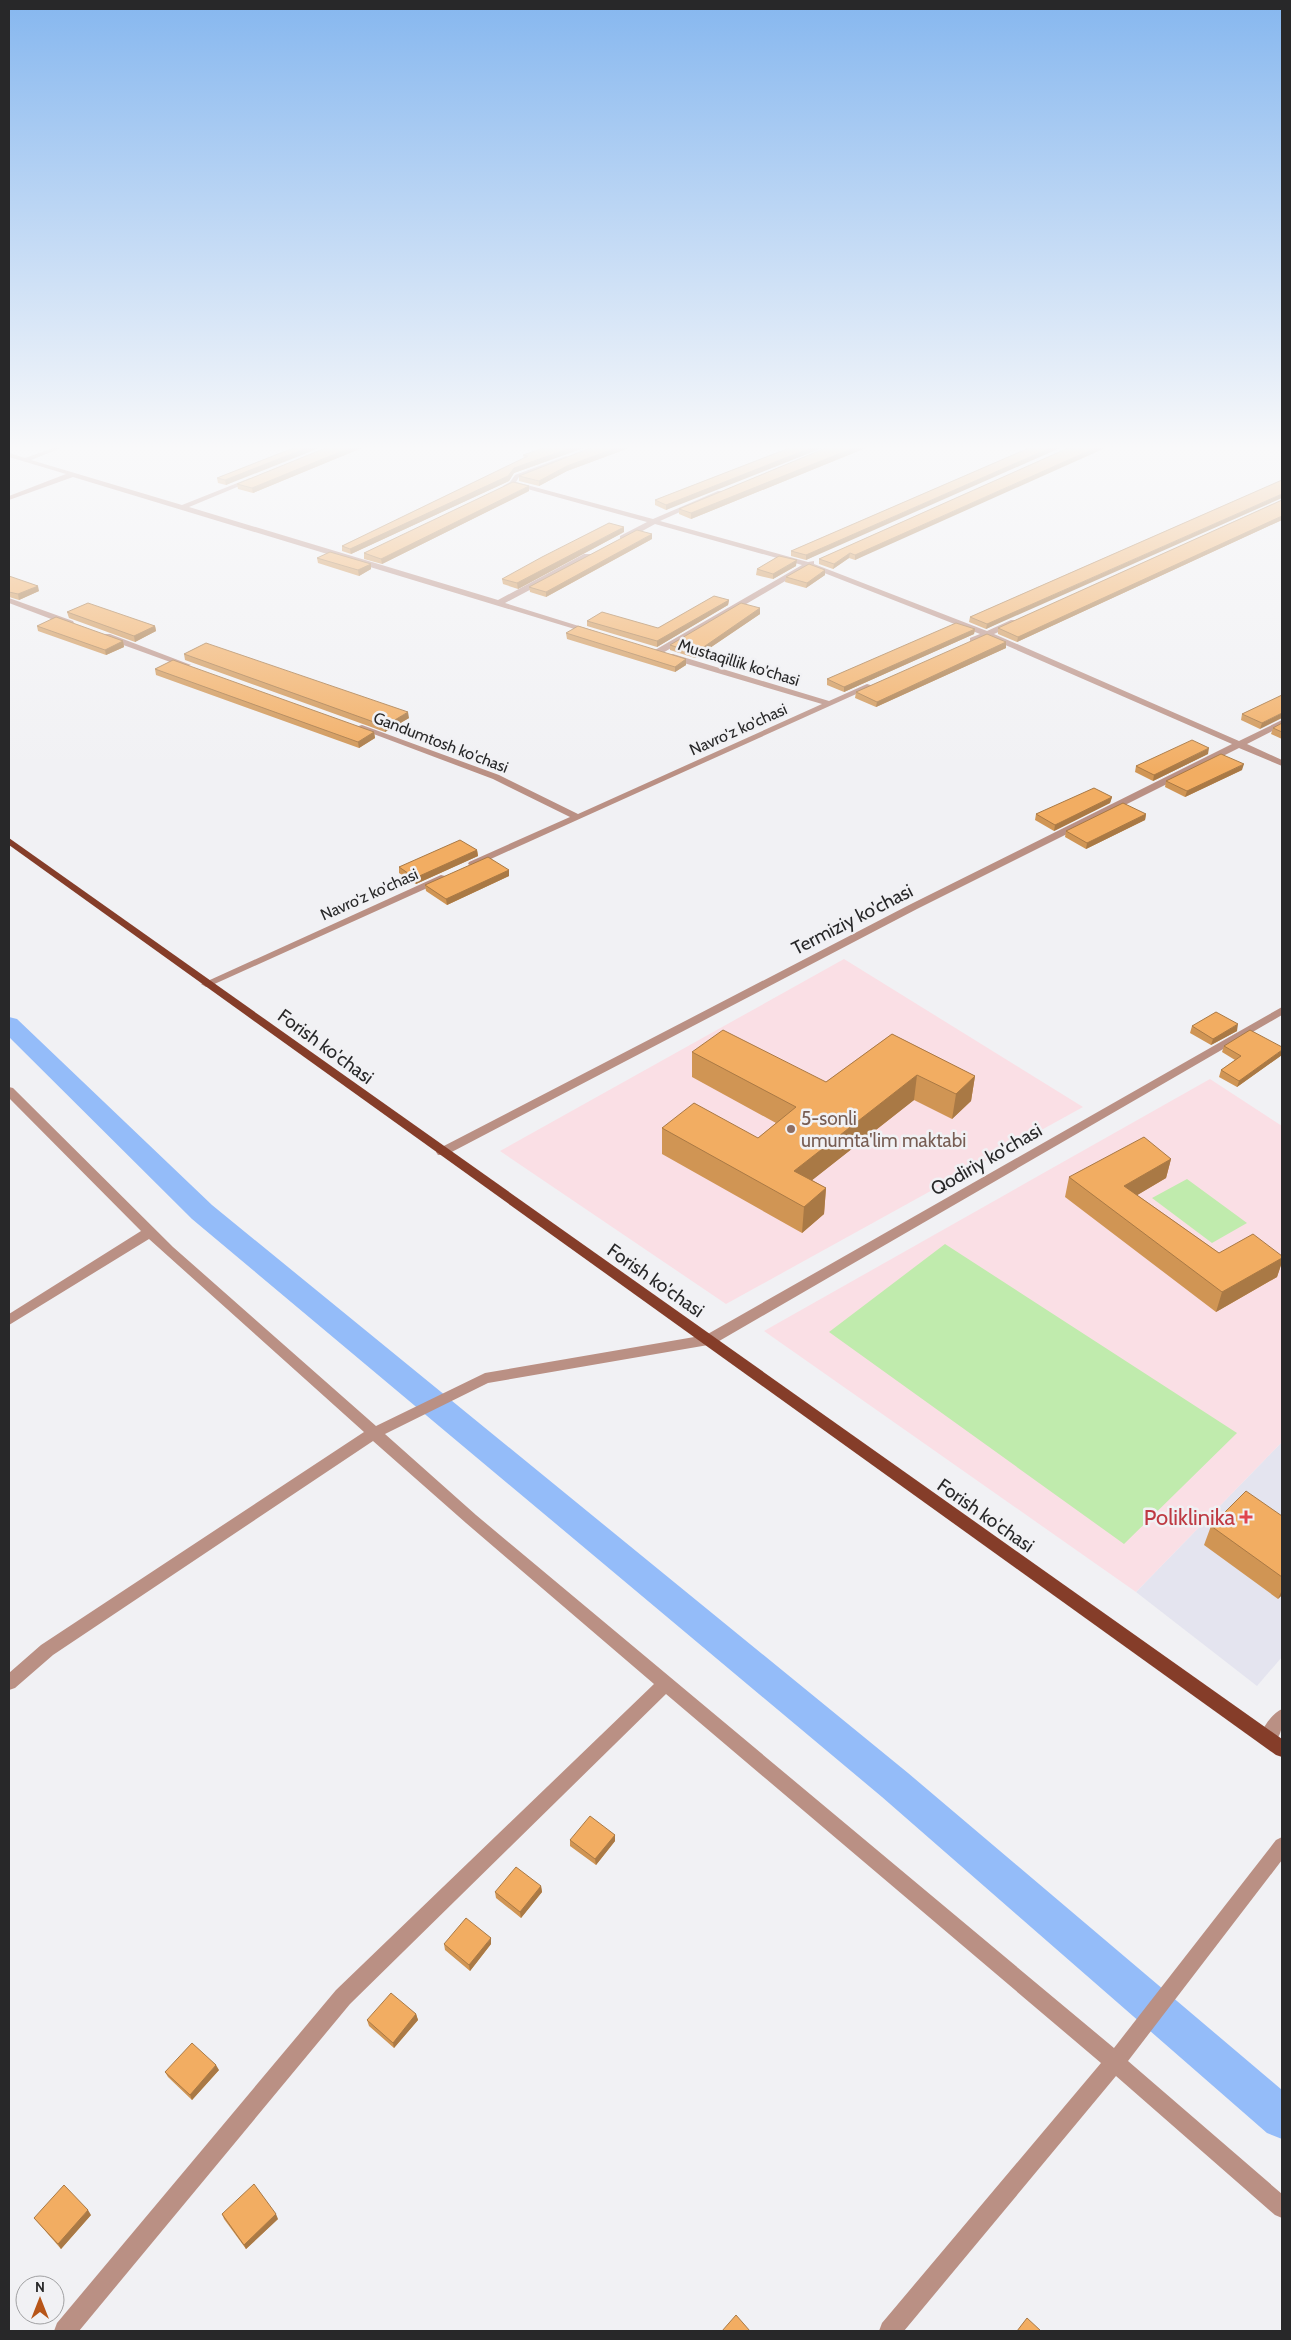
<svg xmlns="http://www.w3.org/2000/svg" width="1291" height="2340" viewBox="0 0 1291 2340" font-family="Cabin,sans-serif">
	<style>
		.built { fill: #e4e4ef }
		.education { fill: #fadfe5 }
		.green { fill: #c0ebad }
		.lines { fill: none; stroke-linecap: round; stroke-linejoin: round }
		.canal { fill: #94bcf9; fill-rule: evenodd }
		.street { fill: #ba9084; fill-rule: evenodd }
		.primary { fill: #853d29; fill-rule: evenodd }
		.wall { fill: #d09554 }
		.shaded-wall { fill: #a97945 }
		.building { fill: #f2ad62; stroke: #a97945 }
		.education-dot { fill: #8d6e63; stroke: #f1f1f4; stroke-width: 2 }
		.health-dot { fill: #e0444e; stroke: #f1f1f4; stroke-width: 2 }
		.labels { text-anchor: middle; stroke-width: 5; stroke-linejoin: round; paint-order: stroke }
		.far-street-label { font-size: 16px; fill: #282829; stroke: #f1f1f4 }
		.street-label { font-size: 19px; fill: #282829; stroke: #f1f1f4 }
		.education-label { font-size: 19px; fill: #785e54; stroke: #f1f1f4; text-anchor: start }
		.near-health-label { font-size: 22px; fill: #be3a42; stroke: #f1f1f4; text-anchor: end }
	</style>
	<rect width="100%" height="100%" fill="#f1f1f4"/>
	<path class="built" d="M 1282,1442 L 1282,1657 L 1257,1686 L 1136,1592 Z"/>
	<path class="education" d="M 844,959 L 1083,1107 L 726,1304 L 500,1151 Z
		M 1210,1079 L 1282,1126 L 1282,1442 L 1136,1592 L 764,1331 Z"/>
	<path class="green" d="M 1187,1179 L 1247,1223 L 1212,1243 L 1152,1198 Z
		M 945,1244 L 1237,1433 L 1124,1544 L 829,1332 Z"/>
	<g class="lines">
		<path class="canal" d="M 9,1017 L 17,1019 L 212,1205 L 908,1773 L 1282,2090 L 1282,2139 L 1267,2133 L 882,1797 L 192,1219 L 9,1037 Z"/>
		<path class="street" d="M 61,445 L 69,445 L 31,460 L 182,505 L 250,478 L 254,478 L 254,480 L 189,507 L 498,600 L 584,554 L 590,554 L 590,558 L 505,603 L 598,632 L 591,634 L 73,477 L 9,500 L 9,496 L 66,474 L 9,457 L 9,453 L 25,458 Z
			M 566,456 L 568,457 L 568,459 L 519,477 L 516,482 L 653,519 L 718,491 L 722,491 L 722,493 L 660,521 L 808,562 L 814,561 L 814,564 L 987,631 L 1011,620 L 1017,620 L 1017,624 L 994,634 L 1239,741 L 1282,720 L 1282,726 L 1247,744 L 1282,760 L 1282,766 L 1239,748 L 917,909 L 446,1155 L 438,1155 L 436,1152 L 438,1149 L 909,905 L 1232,744 L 987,637 L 976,642 L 970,642 L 970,638 L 980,634 L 809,567 L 661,654 L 655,654 L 655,650 L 802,565 L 655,524 L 626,540 L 620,540 L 620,536 L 647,522 L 513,485 L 506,488 L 503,486 L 510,482 L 515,475 Z
			M 9,598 L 73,621 L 74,623 L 67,625 L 9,603 Z
			M 104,634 L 110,634 L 191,665 L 184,667 L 104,638 Z
			M 667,654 L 673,654 L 829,701 L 867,684 L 874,686 L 473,867 L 468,864 L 469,862 L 570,817 L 493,779 L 355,727 L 362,725 L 499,775 L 578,814 L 822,704 L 667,658 Z
			M 441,875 L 445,876 L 445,880 L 210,986 L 206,987 L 201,984 Z
			M 1282,1007 L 1282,1015 L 714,1344 L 488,1383 L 385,1434 L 476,1515 L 1114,2048 L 1276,1840 L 1282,1837 L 1282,1860 L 1128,2061 L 1282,2194 L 1282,2218 L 1275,2215 L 1116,2076 L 904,2331 L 879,2331 L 882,2323 L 1101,2063 L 666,1694 L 350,2004 L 79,2331 L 54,2331 L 57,2323 L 336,1990 L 654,1684 L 466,1523 L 373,1441 L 53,1655 L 15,1688 L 9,1690 L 9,1673 L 41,1645 L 364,1432 L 149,1239 L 9,1325 L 9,1314 L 141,1231 L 9,1098 L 9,1087 L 13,1088 L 173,1247 L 376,1426 L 485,1373 L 706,1335 Z
			M 1282,1709 C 1283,1724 1283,1740 1267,1746 L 1261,1744 L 1258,1738 C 1263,1728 1272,1713 1282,1709 Z"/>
		<path class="primary" d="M 9,838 L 1282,1739 L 1282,1757 L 1276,1755 L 9,845 Z"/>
	</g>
	<path class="wall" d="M 301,445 L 226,485 L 218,483 L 217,478 Z
		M 333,445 L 369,445 L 253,493 L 238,489 L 237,484 Z
		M 552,445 L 592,445 L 514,473 L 509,481 L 351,554 L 342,551 L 342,546 L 524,458 L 523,455 Z
		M 598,445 L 637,445 L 567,471 L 539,486 L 519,481 L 519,476 Z
		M 797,445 L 666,510 L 655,505 L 655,500 Z
		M 833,445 L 873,445 L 691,519 L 679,514 L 679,509 Z
		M 1036,445 L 806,560 L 791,556 L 791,551 Z
		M 1075,445 L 855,560 L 849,558 L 833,569 L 819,564 L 819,559 Z
		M 1282,480 L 986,629 L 969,622 L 970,617 Z
		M 529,491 L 382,564 L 364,559 L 364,553 Z
		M 1282,500 L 1282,520 L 1017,642 L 998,634 L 998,628 Z
		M 624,532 L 518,589 L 503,584 L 502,579 Z
		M 652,539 L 546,597 L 530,592 L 529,587 Z
		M 317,558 L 371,564 L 371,569 L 359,576 L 318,563 Z
		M 796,566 L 773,579 L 756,575 L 757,569 Z
		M 825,575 L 806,588 L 785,582 L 786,577 Z
		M 9,576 L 39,591 L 19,600 L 9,597 Z
		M 729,600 L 728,605 L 657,647 L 587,626 L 587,621 L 658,628 Z
		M 760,608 L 760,614 L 695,658 L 670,650 L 670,645 Z
		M 67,612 L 155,626 L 156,631 L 135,642 L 69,618 Z
		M 37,626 L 123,641 L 124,647 L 106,655 L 38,631 Z
		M 975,629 L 974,634 L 844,692 L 827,685 L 827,679 Z
		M 566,633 L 686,659 L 686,665 L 675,672 L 567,639 Z
		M 1006,642 L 1006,648 L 876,707 L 855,698 L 856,692 Z
		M 184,654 L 409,718 L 385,732 L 185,660 Z
		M 155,669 L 374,732 L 375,738 L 359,748 L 156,675 Z
		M 1282,695 L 1260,729 L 1241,720 L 1242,714 Z
		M 1282,723 L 1282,739 L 1271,734 L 1273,728 Z
		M 1208,754 L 1153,781 L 1135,772 L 1136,766 Z
		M 1242,770 L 1185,797 L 1165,787 L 1166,781 Z
		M 1112,797 L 1110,803 L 1054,831 L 1035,820 L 1036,814 Z
		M 1146,814 L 1145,820 L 1086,849 L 1065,837 L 1066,831 Z
		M 477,850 L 478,856 L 416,884 L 399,873 L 399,867 Z
		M 509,870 L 509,876 L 447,905 L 426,891 L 425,885 Z
		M 1192,1026 L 1237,1031 L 1211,1045 L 1190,1033 Z
		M 892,1034 L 975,1076 L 971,1101 L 952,1119 L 914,1100 L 812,1180 L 826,1188 L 824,1214 L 802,1233 L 662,1154 L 662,1128 L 758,1138 L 776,1123 L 692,1077 L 692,1052 L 826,1082 Z
		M 1224,1046 L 1282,1055 L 1237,1087 L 1219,1077 L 1221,1070 L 1235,1060 L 1222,1052 Z
		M 1171,1159 L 1166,1178 L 1137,1195 L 1219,1253 L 1282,1256 L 1282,1262 L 1277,1277 L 1216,1312 L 1065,1197 L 1069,1177 Z
		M 1282,1516 L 1282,1595 L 1278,1599 L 1204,1545 L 1211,1526 Z
		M 615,1835 L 615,1841 L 596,1865 L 570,1846 L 570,1840 Z
		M 541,1886 L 542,1892 L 521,1918 L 496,1898 L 495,1892 Z
		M 444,1944 L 491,1944 L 470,1971 L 445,1950 Z
		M 416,2014 L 418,2020 L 394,2048 L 369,2026 L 367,2020 Z
		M 219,2070 L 192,2100 L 168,2077 L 165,2072 Z
		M 222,2214 L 278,2219 L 246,2249 L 224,2219 Z
		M 91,2215 L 61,2249 L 34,2218 Z"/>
	<path class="shaded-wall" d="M 314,445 L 327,445 L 226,485 L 225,480 Z
		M 357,445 L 369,445 L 253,493 L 252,488 Z
		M 579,445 L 592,445 L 514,473 L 509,481 L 351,554 L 350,549 L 514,468 Z
		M 624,445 L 637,445 L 567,471 L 539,486 L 539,481 L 567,466 Z
		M 818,445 L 830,445 L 666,510 L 666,505 Z
		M 861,445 L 873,445 L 691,519 L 691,513 Z
		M 1057,445 L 1067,445 L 806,560 L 806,555 Z
		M 1102,445 L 1112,445 L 855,560 L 855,555 Z
		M 529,486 L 529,491 L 382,564 L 381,559 Z
		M 1282,494 L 1282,498 L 986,629 L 987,624 Z
		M 1282,516 L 1282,520 L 1017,642 L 1018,637 Z
		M 624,527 L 624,532 L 518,589 L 517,583 Z
		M 652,534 L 652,539 L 546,597 L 546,592 Z
		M 850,553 L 849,558 L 833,569 L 834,564 Z
		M 797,560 L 796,566 L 773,579 L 773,574 Z
		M 371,564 L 371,569 L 359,576 L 358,570 Z
		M 825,570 L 825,575 L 806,588 L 807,583 Z
		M 38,586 L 39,591 L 19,600 L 18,594 Z
		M 729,600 L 728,605 L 657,647 L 657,641 Z
		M 760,608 L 760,614 L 695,658 L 695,653 Z
		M 155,626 L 156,631 L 135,642 L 134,636 Z
		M 975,629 L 974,634 L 844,692 L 844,687 Z
		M 123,641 L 124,647 L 106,655 L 105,650 Z
		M 1006,642 L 1006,648 L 876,707 L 877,702 Z
		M 686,659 L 686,665 L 675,672 L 675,667 Z
		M 408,712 L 409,718 L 385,732 L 385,726 Z
		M 1282,713 L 1282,718 L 1260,729 L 1262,723 Z
		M 374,732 L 375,738 L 359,748 L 358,742 Z
		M 1209,748 L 1208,754 L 1153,781 L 1154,775 Z
		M 1244,764 L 1242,770 L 1185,797 L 1187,791 Z
		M 1112,797 L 1110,803 L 1054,831 L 1055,825 Z
		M 1146,814 L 1145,820 L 1086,849 L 1087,843 Z
		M 477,850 L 478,856 L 416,884 L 415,878 Z
		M 509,870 L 509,876 L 447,905 L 446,899 Z
		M 1238,1024 L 1237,1031 L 1211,1045 L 1213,1039 Z
		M 1282,1050 L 1282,1055 L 1237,1087 L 1239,1081 Z
		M 917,1075 L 914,1100 L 792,1196 L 794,1171 Z
		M 975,1076 L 971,1101 L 952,1119 L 956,1094 Z
		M 1171,1159 L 1166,1178 L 1119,1206 L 1124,1186 Z
		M 826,1188 L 824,1214 L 802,1233 L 804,1207 Z
		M 1282,1258 L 1282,1262 L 1277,1277 L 1216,1312 L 1222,1292 Z
		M 1282,1590 L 1282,1595 L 1278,1599 Z
		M 615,1835 L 615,1841 L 596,1865 L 595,1859 Z
		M 541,1886 L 542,1892 L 521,1918 L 520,1912 Z
		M 491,1938 L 491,1944 L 470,1971 L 469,1965 Z
		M 416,2014 L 418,2020 L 394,2048 L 393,2043 Z
		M 216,2065 L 219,2070 L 192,2100 L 190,2095 Z
		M 88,2210 L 91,2215 L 61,2249 L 58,2244 Z
		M 276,2214 L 278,2219 L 246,2249 L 244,2245 Z"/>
	<path class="building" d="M 301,445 L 314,445 L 225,480 L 217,478 Z
		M 333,445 L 357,445 L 252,488 L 237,484 Z
		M 552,445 L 579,445 L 514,468 L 508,476 L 350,549 L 342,546 L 528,456 L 523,455 Z
		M 598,445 L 624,445 L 567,466 L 539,481 L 519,476 Z
		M 797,445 L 818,445 L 666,505 L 655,500 Z
		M 833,445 L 861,445 L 691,513 L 679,509 Z
		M 1036,445 L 1057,445 L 806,555 L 791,551 Z
		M 1075,445 L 1102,445 L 855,555 L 850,553 L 834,564 L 819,559 Z
		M 1282,480 L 1282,494 L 987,624 L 970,617 Z
		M 513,482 L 529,486 L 381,559 L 364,553 Z
		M 1282,500 L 1282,516 L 1018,637 L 998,628 Z
		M 609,523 L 624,527 L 517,583 L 502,579 L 542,557 Z
		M 637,530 L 652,534 L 546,592 L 529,587 Z
		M 330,552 L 371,564 L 358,570 L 317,558 Z
		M 779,556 L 797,560 L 773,574 L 757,569 Z
		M 809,564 L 825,570 L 807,583 L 786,577 Z
		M 9,576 L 38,586 L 18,594 L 9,592 Z
		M 714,596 L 729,600 L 657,641 L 587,621 L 602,612 L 658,628 Z
		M 88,603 L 155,626 L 134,636 L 67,612 Z
		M 741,603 L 760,608 L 695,653 L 670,645 Z
		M 56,617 L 123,641 L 105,650 L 37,626 Z
		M 956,623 L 975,629 L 844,687 L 827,679 Z
		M 578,626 L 686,659 L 675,667 L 566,633 Z
		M 987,634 L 1006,642 L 877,702 L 856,692 Z
		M 206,643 L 408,712 L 385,726 L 184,654 Z
		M 173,660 L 374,732 L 358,742 L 155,669 Z
		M 1282,695 L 1282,713 L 1262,723 L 1242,714 Z
		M 1282,723 L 1282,732 L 1273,728 Z
		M 1192,740 L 1209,748 L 1154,775 L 1136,766 Z
		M 1221,754 L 1244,764 L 1187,791 L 1166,781 Z
		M 1094,788 L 1112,797 L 1055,825 L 1036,814 Z
		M 1123,803 L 1146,814 L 1087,843 L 1066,831 Z
		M 460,840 L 477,850 L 415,878 L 399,867 Z
		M 488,857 L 509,870 L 446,899 L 425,885 Z
		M 1216,1012 L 1238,1024 L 1213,1039 L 1192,1026 Z
		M 723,1030 L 826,1082 L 892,1034 L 975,1076 L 956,1094 L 917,1075 L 794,1171 L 826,1188 L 804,1207 L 662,1128 L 694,1103 L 758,1138 L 796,1107 L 692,1052 Z
		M 1250,1030 L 1282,1047 L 1282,1050 L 1239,1081 L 1221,1070 L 1241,1056 L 1224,1046 Z
		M 1144,1137 L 1171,1159 L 1124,1186 L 1219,1253 L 1253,1234 L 1282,1256 L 1282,1258 L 1222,1292 L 1069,1177 Z
		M 1246,1491 L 1282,1516 L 1282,1577 L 1211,1526 Z
		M 590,1816 L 615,1835 L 595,1859 L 570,1840 Z
		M 516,1867 L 541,1886 L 520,1912 L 495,1892 Z
		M 466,1918 L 491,1938 L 469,1965 L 444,1944 Z
		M 391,1993 L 416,2014 L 393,2043 L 367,2020 Z
		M 192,2043 L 216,2065 L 190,2095 L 165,2072 Z
		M 254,2184 L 276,2214 L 244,2245 L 222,2214 Z
		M 64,2185 L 88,2210 L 58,2244 L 34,2218 Z
		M 736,2315 L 750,2331 L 722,2331 Z
		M 1027,2318 L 1041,2331 L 1017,2331 Z"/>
	<linearGradient id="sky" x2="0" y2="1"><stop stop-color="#86b7ef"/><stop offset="0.58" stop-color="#f9f9fa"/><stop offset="1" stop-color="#f9f9fa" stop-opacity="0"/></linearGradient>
	<rect width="1291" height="772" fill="url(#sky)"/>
	<circle class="education-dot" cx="791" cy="1129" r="5"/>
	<path class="health-dot" d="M1243.5 1509.5h5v5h5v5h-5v5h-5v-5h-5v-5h5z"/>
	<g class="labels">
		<g class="far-street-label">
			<text transform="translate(739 662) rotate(17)" y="6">Mustaqillik ko'chasi</text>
			<text transform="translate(738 729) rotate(-24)" y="6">Navro'z ko'chasi</text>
			<text transform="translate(441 742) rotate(21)" y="6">Gandumtosh ko'chasi</text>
			<text transform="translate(369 894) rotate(-24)" y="6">Navro'z ko'chasi</text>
		</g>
		<g class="street-label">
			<text transform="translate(852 919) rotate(-27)" y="7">Termiziy ko'chasi</text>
			<text transform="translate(326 1046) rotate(36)" y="7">Forish ko'chasi</text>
			<text transform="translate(986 1159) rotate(-30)" y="7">Qodiriy ko'chasi</text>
			<text transform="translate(656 1280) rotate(35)" y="7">Forish ko'chasi</text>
			<text transform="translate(986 1515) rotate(35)" y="7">Forish ko'chasi</text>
		</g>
		<g class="education-label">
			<text x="801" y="1125">5-sonli<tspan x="801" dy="22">umumta'lim maktabi</tspan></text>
		</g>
		<g class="near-health-label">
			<text x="1235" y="1525">Poliklinika</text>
		</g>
	</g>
	<rect width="1291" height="2340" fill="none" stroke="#282829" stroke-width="20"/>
	<g transform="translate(40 2300)"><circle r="24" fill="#f1f1f4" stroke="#a1a1a3"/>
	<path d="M0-4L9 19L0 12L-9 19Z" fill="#b75518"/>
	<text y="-8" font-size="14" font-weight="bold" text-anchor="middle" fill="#282829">N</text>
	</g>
</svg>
